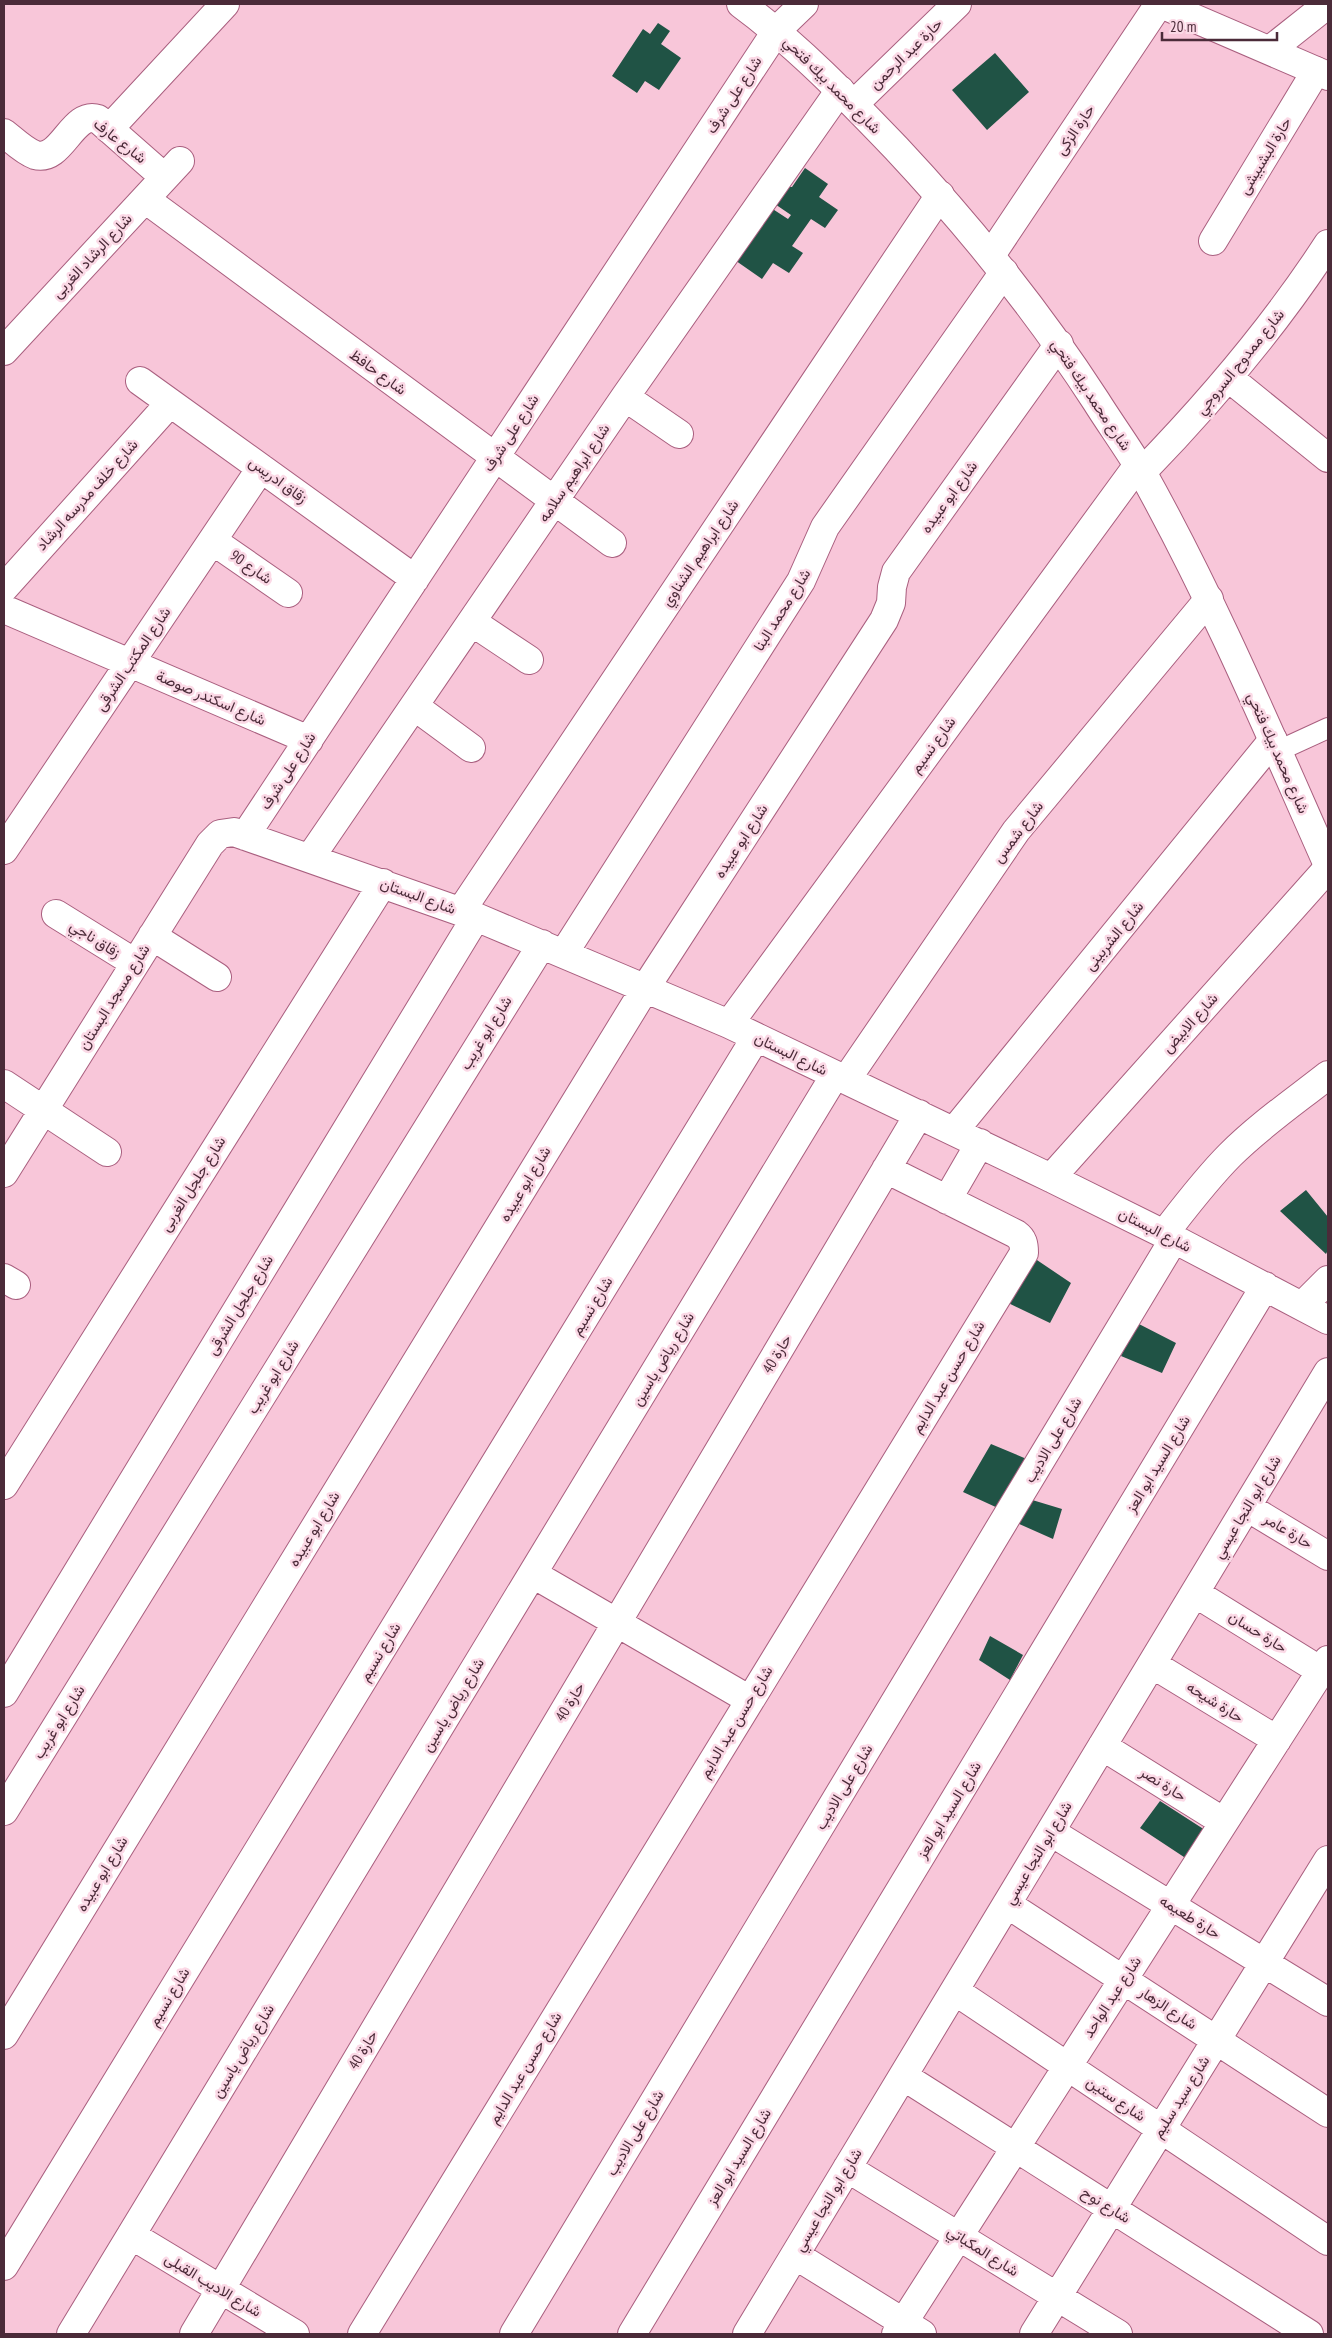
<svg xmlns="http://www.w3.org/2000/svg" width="1332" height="2338" viewBox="0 0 1332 2338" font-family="'PT Sans Narrow',Vazirmatn,sans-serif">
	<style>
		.building { fill: #205345 }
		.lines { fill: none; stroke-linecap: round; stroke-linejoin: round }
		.lane-casing { stroke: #a95f7f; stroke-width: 22 }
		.street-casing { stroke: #a95f7f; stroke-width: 30 }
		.secondary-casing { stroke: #a95f7f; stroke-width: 30 }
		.lane { stroke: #fff; stroke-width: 20 }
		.street { stroke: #fff; stroke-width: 28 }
		.secondary { stroke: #fff; stroke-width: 28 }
		.labels { text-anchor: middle; stroke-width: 5; stroke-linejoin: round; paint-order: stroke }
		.street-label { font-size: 15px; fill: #4b2b39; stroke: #fbd9e6 }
	</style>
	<rect width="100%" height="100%" fill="#f8c6d9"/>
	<path class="building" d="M 658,23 L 670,31 L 661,44 L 681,58 L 659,90 L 645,81 L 637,93 L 612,76 L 643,29 L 650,34 Z
		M 995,53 L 1029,92 L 987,130 L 952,90 Z
		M 805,168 L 828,184 L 819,197 L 838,210 L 825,228 L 811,219 L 792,246 L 803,253 L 789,273 L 773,263 L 762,279 L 729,256 L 765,204 L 788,219 L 791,215 L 769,200 L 779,186 L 792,187 Z
		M 1306,1190 L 1328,1217 L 1328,1250 L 1326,1254 L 1280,1211 Z
		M 1028,1254 L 1071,1283 L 1050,1323 L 1000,1299 Z
		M 1137,1323 L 1176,1343 L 1162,1373 L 1121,1356 Z
		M 991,1444 L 1029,1460 L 1000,1509 L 963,1492 Z
		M 1029,1499 L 1062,1509 L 1053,1539 L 1017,1523 Z
		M 990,1636 L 1023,1655 L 1010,1680 L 979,1660 Z
		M 1160,1801 L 1205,1830 L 1187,1859 L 1140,1828 Z"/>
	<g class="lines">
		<g class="lane-casing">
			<path id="lane" d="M 1278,751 L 1328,728"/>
		</g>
		<g class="street-casing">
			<path id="street" d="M 1270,50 L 1328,4
				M 854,104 L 957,4
				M 109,129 L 225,4
				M 4,133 C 13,140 24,151 35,155 C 62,163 72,110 98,119 L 164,177
				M 145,199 L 612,543
				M 1213,241 L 1316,71
				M 991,255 L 1159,4
				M 4,351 L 180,161
				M 1229,378 L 1328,458
				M 140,381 L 415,579
				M 625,397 L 679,434
				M 1142,472 C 1211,401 1274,327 1328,244
				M 213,541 L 288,593
				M 4,588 L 170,403
				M 4,609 L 309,740
				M 472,622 L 529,660
				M 414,706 L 471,748
				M 245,836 L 777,30 L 804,4
				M 4,850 L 261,468
				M 310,858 L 625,397 L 840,90
				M 461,911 L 940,195
				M 56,914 L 135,963
				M 152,936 L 217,977
				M 564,953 L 801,581 L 825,527 L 1004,272
				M 729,1024 L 1138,465
				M 846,1080 L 1016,831 L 1209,599
				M 4,1084 L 107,1152
				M 954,1131 L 1273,740
				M 4,1173 L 210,844 L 220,834 L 234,832 L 476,917 L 729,1024 L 1051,1178 L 1174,1239 L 1328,1320
				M 1051,1178 L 1328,868
				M 947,1200 L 980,1143
				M 1164,1234 C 1185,1207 1206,1179 1230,1155 C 1260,1125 1295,1101 1328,1075
				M 4,1278 L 16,1285
				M 1302,1306 L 1328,1280
				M 4,1485 L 383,883
				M 1247,1507 L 1328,1556
				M 533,1574 L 750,1700
				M 1195,1593 L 1321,1671
				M 1152,1664 L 1277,1740
				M 4,1693 L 476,917
				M 1102,1746 L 1224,1822
				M 4,1811 L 542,944
				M 1051,1832 L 1328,2002
				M 1007,1904 L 1328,2113
				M 955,1991 L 1328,2241
				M 4,2035 L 646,987 L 884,620 L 891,603 L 892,587 L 896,572 L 1059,344
				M 903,2076 L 1309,2334
				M 847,2168 L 1118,2334
				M 131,2235 L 295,2334
				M 795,2255 L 922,2334
				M 4,2266 L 756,1037
				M 71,2334 L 835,1075
				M 194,2334 L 919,1114
				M 362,2334 L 1024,1253 C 1024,1244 1023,1239 1016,1234 L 886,1169
				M 514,2334 L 1174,1239
				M 632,2334 L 1265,1286
				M 747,2334 L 1328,1372
				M 896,2334 L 1328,1660
				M 1034,2334 L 1328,1860"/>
		</g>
		<g class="secondary-casing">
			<path id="secondary" d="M 741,4 C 798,46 847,97 896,148 C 970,227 1037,310 1096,401 C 1111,425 1128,448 1142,472 C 1213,599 1269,732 1328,865
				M 1161,4 L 1328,76"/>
		</g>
		<use href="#lane" class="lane"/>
		<use href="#street" class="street"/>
		<use href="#secondary" class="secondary"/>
	</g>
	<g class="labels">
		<g class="street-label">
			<text transform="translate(906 54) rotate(-44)" y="5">حارة عبد الرحمن</text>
			<text transform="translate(832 85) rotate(45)" y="5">شارع محمد بيك فتحي</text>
			<text transform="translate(734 95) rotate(-57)" y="5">شارع على شرف</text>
			<text transform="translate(1075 130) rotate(-56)" y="5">حارة الزكى</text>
			<text transform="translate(120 141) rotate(38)" y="5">شارع عارف</text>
			<text transform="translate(1265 156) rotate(-59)" y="5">حارة البشبيشى</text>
			<text transform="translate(92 256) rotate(-47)" y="5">شارع الرشاد الغربى</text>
			<text transform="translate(1240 362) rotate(-51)" y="5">شارع ممدوح السروجي</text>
			<text transform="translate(378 372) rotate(36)" y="5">شارع حافظ</text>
			<text transform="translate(1091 395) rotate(56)" y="5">شارع محمد بيك فتحي</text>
			<text transform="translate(511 433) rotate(-57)" y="5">شارع على شرف</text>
			<text transform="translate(574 473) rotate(-56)" y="5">شارع ابراهيم سلامه</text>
			<text transform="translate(278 480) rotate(36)" y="5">زقاق ادريس</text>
			<text transform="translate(87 495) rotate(-48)" y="5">شارع خلف مدرسه الرشاد</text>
			<text transform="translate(949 497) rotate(-54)" y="5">شارع ابو عبيده</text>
			<text transform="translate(700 553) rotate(-56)" y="5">شارع ابراهيم الشناوي</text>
			<text transform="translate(251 567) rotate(35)" y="5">شارع 90</text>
			<text transform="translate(782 610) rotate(-58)" y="5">شارع محمد البنا</text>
			<text transform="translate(133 659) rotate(-56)" y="5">شارع المكتب الشرقى</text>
			<text transform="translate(211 698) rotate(23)" y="5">شارع اسكندر صوصة</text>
			<text transform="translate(933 745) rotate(-54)" y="5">شارع نسيم</text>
			<text transform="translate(1278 753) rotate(66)" y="5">شارع محمد بيك فتحي</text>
			<text transform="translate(288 771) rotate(-57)" y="5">شارع على شرف</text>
			<text transform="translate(1018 832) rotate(-53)" y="5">شارع شمس</text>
			<text transform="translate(741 841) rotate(-57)" y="5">شارع ابو عبيده</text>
			<text transform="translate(418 896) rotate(20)" y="5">شارع البستان</text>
			<text transform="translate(1114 936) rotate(-51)" y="5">شارع الشربينى</text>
			<text transform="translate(95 939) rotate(32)" y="5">زقاق ناجي</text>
			<text transform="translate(114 997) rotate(-58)" y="5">شارع مسجد البستان</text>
			<text transform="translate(1190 1023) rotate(-48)" y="5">شارع الابيض</text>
			<text transform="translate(486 1033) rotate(-58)" y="5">شارع ابو غريب</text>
			<text transform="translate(791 1054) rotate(26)" y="5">شارع البستان</text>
			<text transform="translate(193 1184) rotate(-58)" y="5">شارع جلجل الغربى</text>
			<text transform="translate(525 1184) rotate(-59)" y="5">شارع ابو عبيده</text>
			<text transform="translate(1155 1230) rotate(27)" y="5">شارع البستان</text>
			<text transform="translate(240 1305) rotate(-59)" y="5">شارع جلجل الشرقى</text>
			<text transform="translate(592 1306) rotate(-59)" y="5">شارع نسيم</text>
			<text transform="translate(777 1354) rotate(-59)" y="5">حارة 40</text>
			<text transform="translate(663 1359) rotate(-59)" y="5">شارع رياض ياسين</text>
			<text transform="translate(273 1377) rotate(-58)" y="5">شارع ابو غريب</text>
			<text transform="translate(948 1377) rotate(-59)" y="5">شارع حسن عبد الدايم</text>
			<text transform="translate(1053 1440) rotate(-59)" y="5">شارع على الاديب</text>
			<text transform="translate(1158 1464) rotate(-59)" y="5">شارع السيد ابو العز</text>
			<text transform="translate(1247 1507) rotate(-59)" y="5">شارع ابو النجا عيسي</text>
			<text transform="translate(314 1529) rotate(-59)" y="5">شارع ابو عبيده</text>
			<text transform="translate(1288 1531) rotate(31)" y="5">حارة عامر</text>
			<text transform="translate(1258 1632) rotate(32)" y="5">حارة حسان</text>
			<text transform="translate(380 1652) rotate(-59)" y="5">شارع نسيم</text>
			<text transform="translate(570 1702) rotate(-59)" y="5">حارة 40</text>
			<text transform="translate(1215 1702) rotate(32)" y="5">حارة شيحه</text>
			<text transform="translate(453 1705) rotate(-59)" y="5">شارع رياض ياسين</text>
			<text transform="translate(59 1722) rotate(-58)" y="5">شارع ابو غريب</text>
			<text transform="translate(736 1722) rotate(-59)" y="5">شارع حسن عبد الدايم</text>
			<text transform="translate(1163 1784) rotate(32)" y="5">حارة نصر</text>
			<text transform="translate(844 1787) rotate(-59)" y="5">شارع على الاديب</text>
			<text transform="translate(949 1810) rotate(-59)" y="5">شارع السيد ابو العز</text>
			<text transform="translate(1038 1853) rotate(-59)" y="5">شارع ابو النجا عيسي</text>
			<text transform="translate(102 1874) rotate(-59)" y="5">شارع ابو عبيده</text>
			<text transform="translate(1190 1917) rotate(32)" y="5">حارة طعيمه</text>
			<text transform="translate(169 1997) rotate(-59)" y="5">شارع نسيم</text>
			<text transform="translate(1112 1997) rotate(-57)" y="5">شارع عبد الواحد</text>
			<text transform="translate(1168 2008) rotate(33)" y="5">شارع الزهار</text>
			<text transform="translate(363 2050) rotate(-59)" y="5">حارة 40</text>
			<text transform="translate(243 2051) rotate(-59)" y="5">شارع رياض ياسين</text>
			<text transform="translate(525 2068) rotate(-59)" y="5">شارع حسن عبد الدايم</text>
			<text transform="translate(1181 2097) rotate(-58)" y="5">شارع سيد سليم</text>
			<text transform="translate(1116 2099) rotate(34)" y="5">شارع ستين</text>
			<text transform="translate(635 2133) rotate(-59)" y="5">شارع على الاديب</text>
			<text transform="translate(739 2157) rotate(-59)" y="5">شارع السيد ابو العز</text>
			<text transform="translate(828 2200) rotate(-59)" y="5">شارع ابو النجا عيسي</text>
			<text transform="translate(1106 2205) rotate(32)" y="5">شارع نوح</text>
			<text transform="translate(983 2251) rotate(32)" y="5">شارع المكباتي</text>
			<text transform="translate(213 2285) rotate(31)" y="5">شارع الاديب القبلى</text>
		</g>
	</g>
	<rect width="1332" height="2338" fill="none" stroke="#4b2b39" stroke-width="10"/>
	<path d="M1162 32v8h115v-8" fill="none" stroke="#4b2b39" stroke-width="2.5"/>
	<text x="1170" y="32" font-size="15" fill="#4b2b39" stroke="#fbd9e6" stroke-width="4" paint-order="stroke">20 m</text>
</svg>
